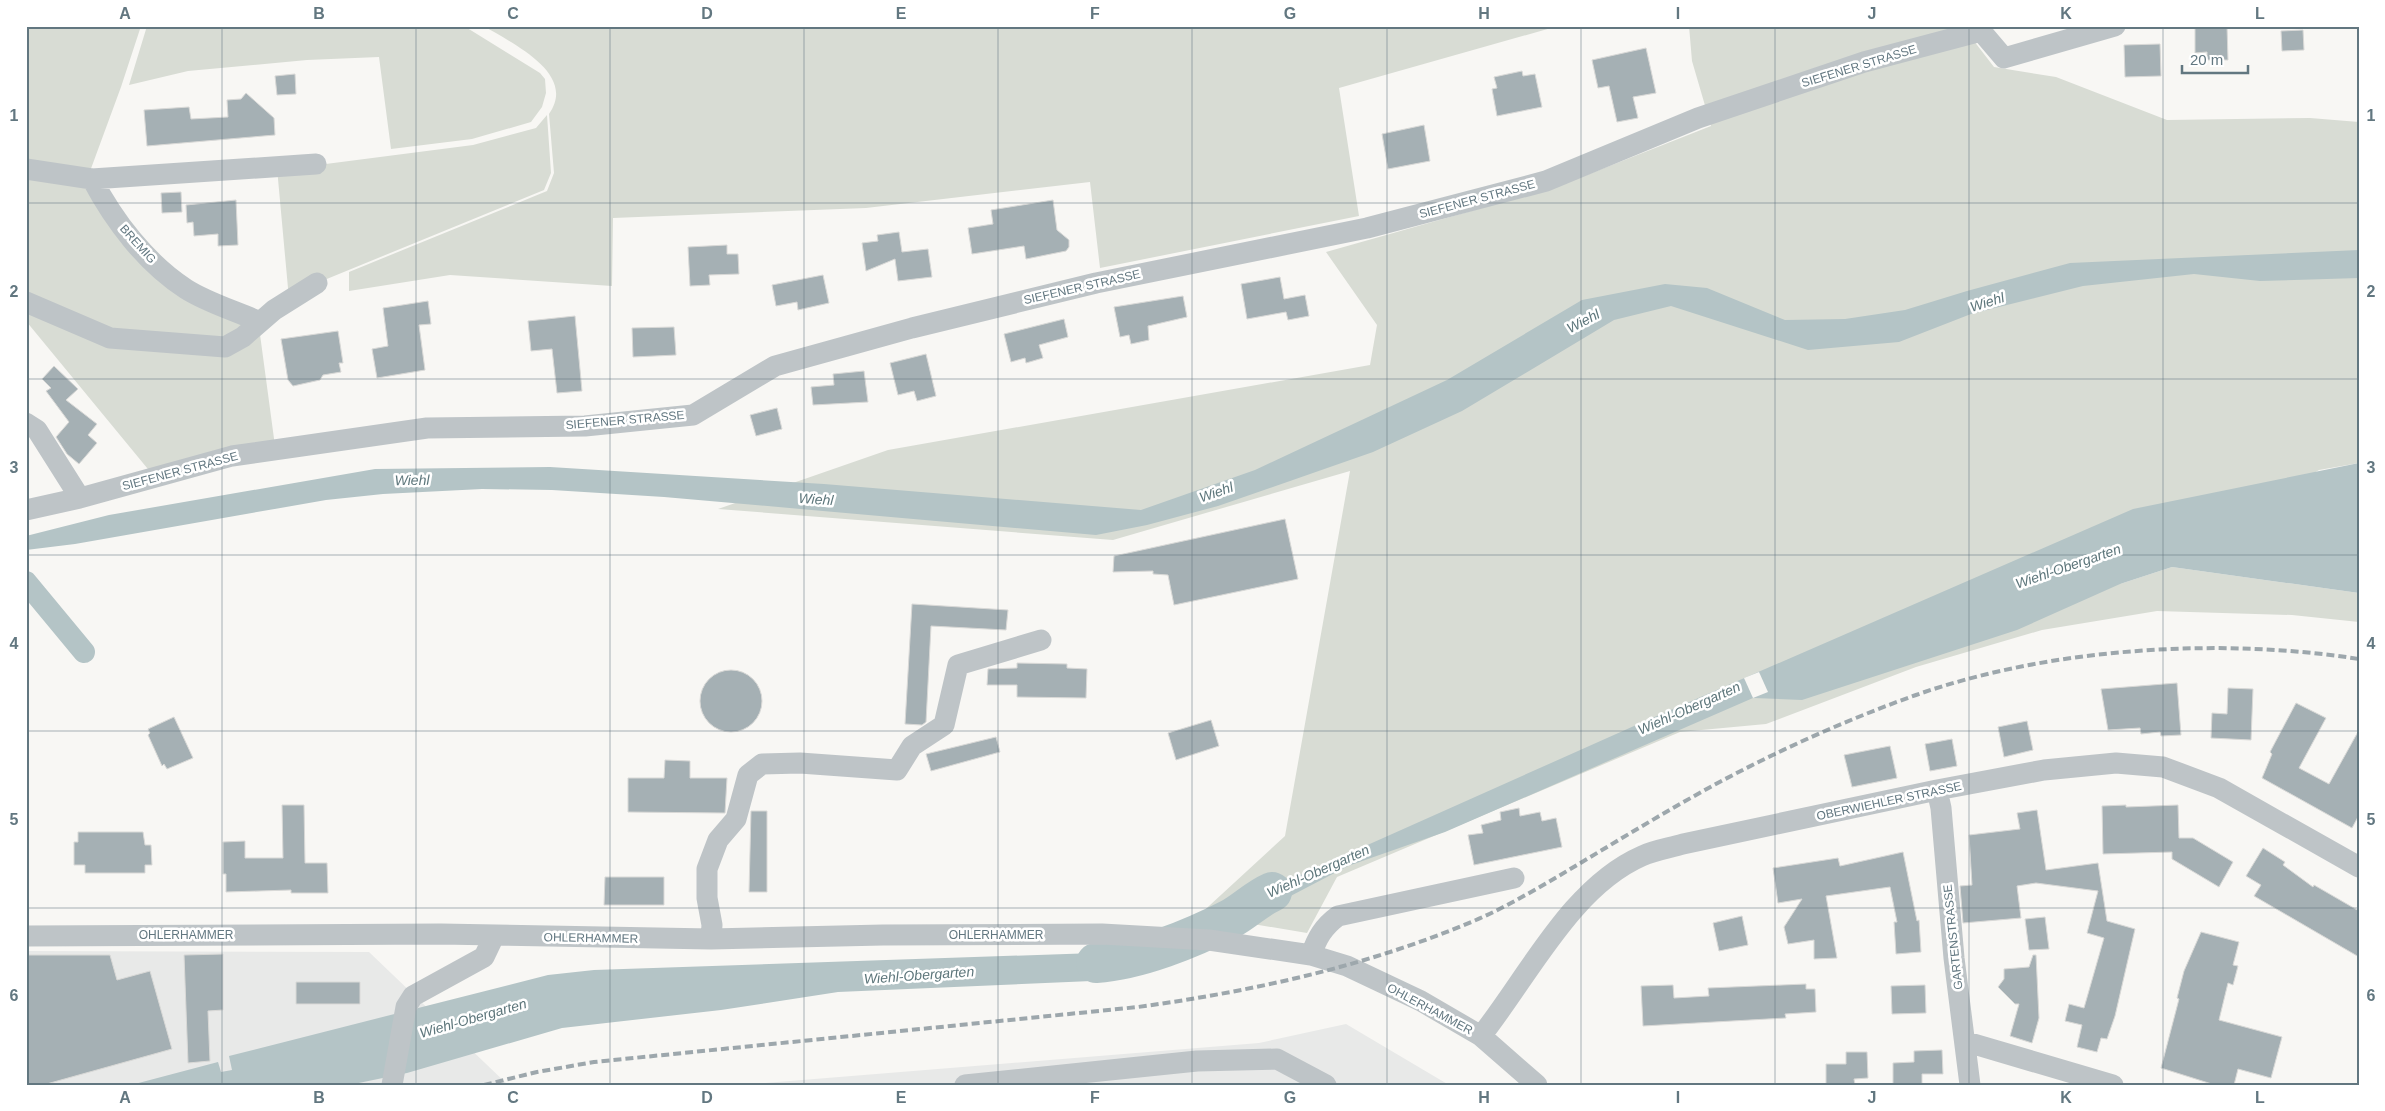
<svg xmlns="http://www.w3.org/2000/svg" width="2385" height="1111" viewBox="0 0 2385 1111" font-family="Helvetica,sans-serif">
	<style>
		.built { fill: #e8e9e8 }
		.green { fill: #d8dcd4 }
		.water { fill: #b4c4c6 }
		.pier { fill: #f8f7f4 }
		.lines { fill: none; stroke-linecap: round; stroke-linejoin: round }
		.canal { stroke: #b4c4c6; stroke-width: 22 }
		.river { stroke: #b4c4c6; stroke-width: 40 }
		.building { fill: #a5b0b4; stroke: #d9d9d7 }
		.minor { stroke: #bec4c7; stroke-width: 21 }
		.rail { stroke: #9da7ac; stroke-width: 4; stroke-dasharray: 8 4; stroke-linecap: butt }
		.grid { fill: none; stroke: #627780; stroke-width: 1; stroke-opacity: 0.55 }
		.labels { text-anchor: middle; stroke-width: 5; stroke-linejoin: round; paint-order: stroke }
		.street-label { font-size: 12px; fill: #627780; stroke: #fff }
		.water-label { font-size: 14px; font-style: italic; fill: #5d767b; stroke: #fff }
		.neatline { fill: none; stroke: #627780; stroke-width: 2 }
		.grid-label { font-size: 16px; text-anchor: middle; font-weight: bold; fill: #627780 }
	</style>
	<rect width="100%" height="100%" fill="#f8f7f4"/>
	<path class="built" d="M 26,951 L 369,952 L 508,1085 L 26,1085 Z
		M 1346,1024 L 1449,1085 L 741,1085 L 1259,1043 Z"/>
	<path class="green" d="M 26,26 L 141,26 L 121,87 L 89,174 L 26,163 Z
		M 147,26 L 464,26 L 540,73 L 545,79 L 546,93 L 542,107 L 531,122 L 472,139 L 391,149 L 379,57 L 307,60 L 188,71 L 129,85 Z
		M 484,26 L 1558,26 L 1339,88 L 1359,216 L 1100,268 L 1090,182 L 866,208 L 613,218 L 612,286 L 450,275 L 349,291 L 349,272 L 547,191 L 554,173 L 549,114 C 578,73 511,43 484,26 Z
		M 1689,26 L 1968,26 L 1967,32 L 1994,67 L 2056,77 L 2167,120 L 2310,118 L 2359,122 L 2359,463 L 2319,470 L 2120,584 L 2172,567 L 2359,593 L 2359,622 L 2292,615 L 2157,611 L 2042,630 L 1916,667 L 1766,724 L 1680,732 L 1337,877 L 1307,933 L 1241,922 L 1197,917 L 1285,836 L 1350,471 L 1113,540 L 718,509 L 888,450 L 1370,365 L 1377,325 L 1326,252 L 1556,187 L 1711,126 L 1692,61 Z
		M 547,115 L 551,173 L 544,190 L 317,283 L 289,299 L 277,168 L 318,165 L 473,145 L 536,128 Z
		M 26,174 L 89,187 L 144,260 L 255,323 L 225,344 L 110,336 L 26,300 Z
		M 26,305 L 108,340 L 225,350 L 259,327 L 275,446 L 152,474 L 26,321 Z"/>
	<path class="water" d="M 2359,250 L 2359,278 L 2260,281 L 2194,274 L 2083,286 L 1971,314 L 1899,342 L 1808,350 L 1671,306 L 1614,320 L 1462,411 L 1373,452 L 1218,506 L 1147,525 L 1096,535 L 664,497 L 552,490 L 482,489 L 383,494 L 326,500 L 75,544 L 26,550 L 26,536 L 109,515 L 375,469 L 550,467 L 824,484 L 1141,510 L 1255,470 L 1447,380 L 1582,300 L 1665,284 L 1707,288 L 1785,320 L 1845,319 L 1905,310 L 1967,291 L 2070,263 Z
		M 2359,463 L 2359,593 L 2172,567 L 2120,584 L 2017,630 L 1802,700 L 1753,698 L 1445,832 L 1348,866 L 1241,922 L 1197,917 L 1233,905 L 1634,726 L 2133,509 Z
		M 1124,952 L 1178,954 C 1157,968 1140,976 1115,980 L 838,992 L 721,1010 L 562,1028 L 407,1073 L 349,1085 L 131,1085 L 218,1062 L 221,1072 L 232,1070 L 229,1056 L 548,975 L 594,970 Z"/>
	<path class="pier" d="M 1759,672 L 1768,692 L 1753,698 L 1744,678 Z"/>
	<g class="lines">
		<path class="canal" d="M 26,582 L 84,652"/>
		<path class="river" d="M 1096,963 C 1139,960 1191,939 1230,919 C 1245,911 1256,899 1272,892"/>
	</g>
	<path class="building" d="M 2227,26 L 2228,60 L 2207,60 L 2207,52 L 2195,53 L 2195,27 Z
		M 2303,30 L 2304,50 L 2282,51 L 2281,31 Z
		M 2160,44 L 2161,76 L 2125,77 L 2124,45 Z
		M 1646,48 L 1656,93 L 1633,97 L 1638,118 L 1617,122 L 1609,86 L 1598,88 L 1592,60 Z
		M 1522,71 L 1523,76 L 1535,74 L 1542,107 L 1497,116 L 1492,89 L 1497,88 L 1494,77 Z
		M 295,74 L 296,94 L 277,95 L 275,76 Z
		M 246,93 L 274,118 L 275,135 L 147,146 L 144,110 L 189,107 L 191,119 L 228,117 L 227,100 L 241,99 Z
		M 1424,125 L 1430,161 L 1388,169 L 1382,134 Z
		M 181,192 L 182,212 L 162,213 L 161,193 Z
		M 236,200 L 238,245 L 218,246 L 218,234 L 194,236 L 193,222 L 187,223 L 186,205 Z
		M 1053,200 L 1057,230 L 1069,240 L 1069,247 L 1066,251 L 1026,259 L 1024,246 L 972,254 L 968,228 L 993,224 L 991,210 Z
		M 899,232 L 902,252 L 928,249 L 932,277 L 898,281 L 895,259 L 866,271 L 862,243 L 878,241 L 877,235 Z
		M 727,245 L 727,254 L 738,254 L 739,274 L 709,275 L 710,285 L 690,286 L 688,247 Z
		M 823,275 L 829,303 L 798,310 L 797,302 L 776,306 L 772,285 Z
		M 1280,277 L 1284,299 L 1305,295 L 1309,316 L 1288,320 L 1286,312 L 1247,319 L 1241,284 Z
		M 1183,296 L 1187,317 L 1148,326 L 1149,340 L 1131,344 L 1129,335 L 1120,337 L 1114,307 Z
		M 428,301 L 431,324 L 419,325 L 425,370 L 377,378 L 372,349 L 388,346 L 383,308 Z
		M 575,316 L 582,391 L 557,393 L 552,349 L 531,351 L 528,321 Z
		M 1064,319 L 1068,337 L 1039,345 L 1043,358 L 1026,363 L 1025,358 L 1011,362 L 1004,334 Z
		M 674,327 L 676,355 L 633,357 L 632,328 Z
		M 338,331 L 343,363 L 339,363 L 341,372 L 323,375 L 320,380 L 293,386 L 288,380 L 281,339 Z
		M 926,354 L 936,396 L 917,401 L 914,391 L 898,395 L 890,363 Z
		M 54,366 L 78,389 L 66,400 L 97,424 L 88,435 L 97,443 L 79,464 L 67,454 L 56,437 L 69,422 L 46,391 L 51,388 L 42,379 Z
		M 864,371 L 868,402 L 813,405 L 811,387 L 834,385 L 833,374 Z
		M 777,408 L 782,429 L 756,436 L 750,415 Z
		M 1285,519 L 1298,579 L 1174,605 L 1168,575 L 1153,574 L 1153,571 L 1113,572 L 1114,556 Z
		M 912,604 L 1008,610 L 1006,630 L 931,626 L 926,722 L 922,725 L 905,724 Z
		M 1017,663 L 1067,664 L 1067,668 L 1087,669 L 1086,698 L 1017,697 L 1017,685 L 987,685 L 988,669 L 1017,668 Z
		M700 701a31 31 0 1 1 62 0a31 31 0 1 1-62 0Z
		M 2177,683 L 2181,735 L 2161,736 L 2160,732 L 2141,734 L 2140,728 L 2108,730 L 2101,689 Z
		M 2228,688 L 2253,689 L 2251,740 L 2211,738 L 2212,713 L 2227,714 Z
		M 2296,703 L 2326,718 L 2299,768 L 2329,784 L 2359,730 L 2359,815 L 2352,828 L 2262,778 L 2272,754 L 2270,752 Z
		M 174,717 L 193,758 L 167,769 L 164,764 L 162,766 L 148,735 L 150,733 L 148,729 Z
		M 1211,720 L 1219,746 L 1176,760 L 1168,733 Z
		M 2027,721 L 2033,750 L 2004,757 L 1998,727 Z
		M 996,737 L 1000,752 L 931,771 L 926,754 Z
		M 1952,739 L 1957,766 L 1930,771 L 1925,744 Z
		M 1890,746 L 1897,778 L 1852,787 L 1844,755 Z
		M 665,760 L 690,761 L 690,778 L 727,778 L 725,813 L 628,812 L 628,778 L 664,778 Z
		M 282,805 L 304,805 L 305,863 L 327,863 L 328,893 L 291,893 L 291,890 L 226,892 L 226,874 L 223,874 L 223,842 L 245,841 L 245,858 L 283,858 Z
		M 2126,805 L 2126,807 L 2178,805 L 2179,838 L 2193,838 L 2233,862 L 2219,887 L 2172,859 L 2172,852 L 2103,854 L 2102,806 Z
		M 1519,808 L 1520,816 L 1540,812 L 1542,821 L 1556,818 L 1562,847 L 1474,865 L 1468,835 L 1483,833 L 1481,825 L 1501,820 L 1500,812 Z
		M 2037,810 L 2046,870 L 2098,863 L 2107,921 L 2135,929 L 2115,1016 L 2107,1039 L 2101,1038 L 2097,1052 L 2077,1047 L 2082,1025 L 2065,1021 L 2069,1004 L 2084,1008 L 2104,938 L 2087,933 L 2098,891 L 2036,883 L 2017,886 L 2021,918 L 1963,923 L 1960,886 L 1972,885 L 1969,835 L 2020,829 L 2017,813 Z
		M 751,811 L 767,811 L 767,892 L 749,892 Z
		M 78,832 L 143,832 L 145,845 L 151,845 L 152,865 L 145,865 L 145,873 L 85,873 L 85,865 L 74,865 L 74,842 L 78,842 Z
		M 2263,848 L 2285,862 L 2283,865 L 2313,887 L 2314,885 L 2359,911 L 2359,957 L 2254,896 L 2261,885 L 2246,876 Z
		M 1903,852 L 1917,921 L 1919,920 L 1921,952 L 1896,954 L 1894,922 L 1897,922 L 1890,887 L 1826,896 L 1837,958 L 1814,959 L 1814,940 L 1788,944 L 1784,927 L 1802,899 L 1778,903 L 1773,868 L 1838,858 L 1840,866 Z
		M 605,877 L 664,877 L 664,905 L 604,905 Z
		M 1742,916 L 1748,945 L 1719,951 L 1713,923 Z
		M 2045,917 L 2049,949 L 2029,950 L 2025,919 Z
		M 2201,932 L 2239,942 L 2233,965 L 2238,966 L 2233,985 L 2228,983 L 2219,1020 L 2282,1037 L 2271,1078 L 2238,1069 L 2234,1085 L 2215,1085 L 2161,1068 L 2179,999 L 2177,998 L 2184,971 Z
		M 223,954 L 223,1010 L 208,1011 L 210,1061 L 188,1063 L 184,955 Z
		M 26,955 L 110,955 L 117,980 L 150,971 L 172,1049 L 43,1085 L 26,1085 Z
		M 2033,955 L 2036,955 L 2039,1018 L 2032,1043 L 2010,1036 L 2019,1004 L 2015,1004 L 1998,987 L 2004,979 L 2004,969 L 2029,967 Z
		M 296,982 L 360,982 L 360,1004 L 296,1004 Z
		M 1806,984 L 1806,989 L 1815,989 L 1816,1012 L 1785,1014 L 1786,1018 L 1643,1026 L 1641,986 L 1673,985 L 1674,998 L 1709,996 L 1708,988 Z
		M 1925,985 L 1926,1013 L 1892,1014 L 1891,986 Z
		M 1942,1050 L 1943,1074 L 1922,1074 L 1922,1085 L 1893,1085 L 1893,1063 L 1914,1062 L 1914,1051 Z
		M 1846,1052 L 1867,1052 L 1868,1078 L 1854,1079 L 1855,1085 L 1826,1085 L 1826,1064 L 1846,1064 Z"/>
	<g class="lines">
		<path class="minor" d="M 1981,31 L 2004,58 L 2115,26
			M 26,169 L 92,179 L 316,164
			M 92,179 C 114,221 146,263 186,289 C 208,303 236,311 260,322
			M 26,302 L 110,338 L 225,347 L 243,337 L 274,310 L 317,283
			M 26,423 L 37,430 L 80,498
			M 26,510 L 80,498 L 232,456 L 427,428 L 585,426 L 693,415 L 775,366 L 912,328 L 1096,283 L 1367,228 L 1546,181 L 1698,118 L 1864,62 L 1981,31
			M 1937,790 L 1941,808 L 1954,958 L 1970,1085
			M 26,936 L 441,934 L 711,939 L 883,935 L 1102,934 L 1209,940 L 1311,955 L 1347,966 L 1421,1001 L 1481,1036 L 1537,1085
			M 711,939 L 712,925 L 707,898 L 707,869 L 718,840 L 736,819 L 748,775 L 762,764 L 800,763 L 897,770 L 912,746 L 944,725 L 958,665 L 1041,640
			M 1311,955 C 1317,938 1323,927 1338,916 L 1514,878
			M 1481,1036 C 1528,977 1571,887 1642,856 C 1655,850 1670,848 1683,844 L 1937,790 L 2044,770 L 2116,763 L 2163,767 L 2219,788 L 2359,867
			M 1967,1042 L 2113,1085
			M 392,1085 L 406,1007 L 413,996 L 484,957 L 494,936
			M 965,1085 L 1197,1061 L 1277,1059 L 1326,1085"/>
		<path class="rail" d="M 484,1085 L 537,1072 L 594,1062 L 1138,1007 C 1254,991 1368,966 1476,920 C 1504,908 1531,892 1557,877 C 1609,846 1661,814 1714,785 C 1779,750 1846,720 1916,695 C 2049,648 2219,637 2359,659"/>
	</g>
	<path class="grid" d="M 222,26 L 222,1085M 416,26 L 416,1085M 610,26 L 610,1085M 804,26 L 804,1085M 998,26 L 998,1085M 1192,26 L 1192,1085M 1387,26 L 1387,1085M 1581,26 L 1581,1085M 1775,26 L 1775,1085M 1969,26 L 1969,1085M 2163,26 L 2163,1085M 26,203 L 2359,203M 26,379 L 2359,379M 26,555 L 2359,555M 26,731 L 2359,731M 26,908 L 2359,908"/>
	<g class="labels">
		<g class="street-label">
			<text transform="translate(1859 66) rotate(-17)" y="4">SIEFENER STRASSE</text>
			<text transform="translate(1477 199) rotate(-15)" y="4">SIEFENER STRASSE</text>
			<text transform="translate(138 244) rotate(48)" y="4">BREMIG</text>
			<text transform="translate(1082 287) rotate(-13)" y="4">SIEFENER STRASSE</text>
			<text transform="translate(625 420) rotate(-5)" y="4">SIEFENER STRASSE</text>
			<text transform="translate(180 471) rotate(-15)" y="4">SIEFENER STRASSE</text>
			<text transform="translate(1889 801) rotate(-12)" y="4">OBERWIEHLER STRASSE</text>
			<text x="186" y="939">OHLERHAMMER</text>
			<text x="996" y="939">OHLERHAMMER</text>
			<text transform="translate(1953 937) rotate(-96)" y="4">GARTENSTRASSE</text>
			<text transform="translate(591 938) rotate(1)" y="4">OHLERHAMMER</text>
			<text transform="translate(1430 1009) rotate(28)" y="4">OHLERHAMMER</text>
		</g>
		<g class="water-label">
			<text transform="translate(1987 302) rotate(-17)" y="5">Wiehl</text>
			<text transform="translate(1583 321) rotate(-28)" y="5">Wiehl</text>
			<text transform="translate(412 480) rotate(-1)" y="5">Wiehl</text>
			<text transform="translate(1216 492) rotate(-19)" y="5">Wiehl</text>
			<text transform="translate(816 499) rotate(4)" y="5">Wiehl</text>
			<text transform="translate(2068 566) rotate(-19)" y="5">Wiehl-Obergarten</text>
			<text transform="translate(1689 708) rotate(-24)" y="5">Wiehl-Obergarten</text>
			<text transform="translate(1318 871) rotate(-24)" y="5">Wiehl-Obergarten</text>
			<text transform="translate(919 975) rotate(-4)" y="5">Wiehl-Obergarten</text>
			<text transform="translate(473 1018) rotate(-16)" y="5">Wiehl-Obergarten</text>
		</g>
	</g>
	<rect width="2385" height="1111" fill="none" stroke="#ffffff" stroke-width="55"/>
	<path d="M2182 65v8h66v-8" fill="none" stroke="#627780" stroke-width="2.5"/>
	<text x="2190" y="65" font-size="15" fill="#627780" stroke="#ffffff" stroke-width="4" paint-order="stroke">20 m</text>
	<rect x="28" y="28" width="2330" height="1056" class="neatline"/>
	<g class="grid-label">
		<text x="125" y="19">A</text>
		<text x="319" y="19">B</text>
		<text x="513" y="19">C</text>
		<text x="707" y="19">D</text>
		<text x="901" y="19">E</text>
		<text x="1095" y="19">F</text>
		<text x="1290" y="19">G</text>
		<text x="1484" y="19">H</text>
		<text x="1678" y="19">I</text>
		<text x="1872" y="19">J</text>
		<text x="2066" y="19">K</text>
		<text x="2260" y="19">L</text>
		<text x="14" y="121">1</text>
		<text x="2371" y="121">1</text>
		<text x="14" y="297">2</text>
		<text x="2371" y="297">2</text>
		<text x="14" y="473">3</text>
		<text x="2371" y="473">3</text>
		<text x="14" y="649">4</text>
		<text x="2371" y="649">4</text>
		<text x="14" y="825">5</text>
		<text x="2371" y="825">5</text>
		<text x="14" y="1001">6</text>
		<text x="2371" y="1001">6</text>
		<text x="125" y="1103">A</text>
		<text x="319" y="1103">B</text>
		<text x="513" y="1103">C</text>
		<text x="707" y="1103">D</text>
		<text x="901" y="1103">E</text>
		<text x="1095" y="1103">F</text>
		<text x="1290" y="1103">G</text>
		<text x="1484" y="1103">H</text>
		<text x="1678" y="1103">I</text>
		<text x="1872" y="1103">J</text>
		<text x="2066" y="1103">K</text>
		<text x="2260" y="1103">L</text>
	</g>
</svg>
